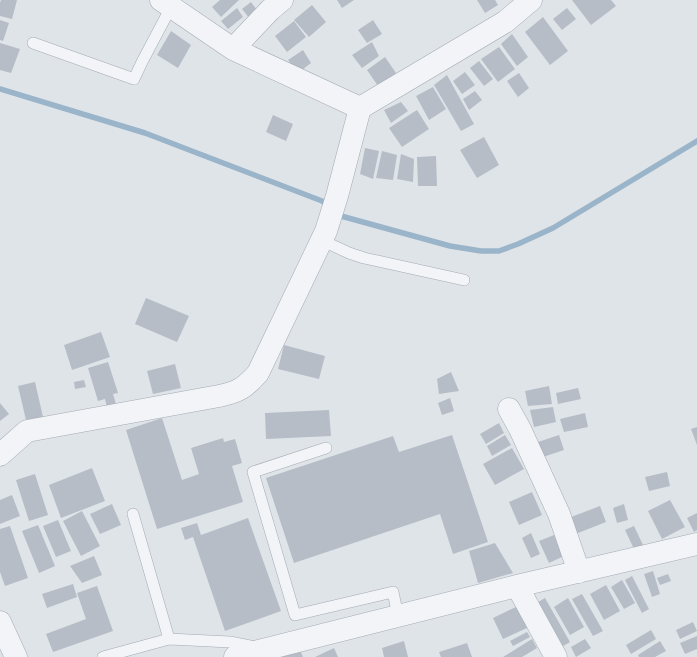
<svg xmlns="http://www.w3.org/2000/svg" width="697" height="657" viewBox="0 0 697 657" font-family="'Alegreya Sans',sans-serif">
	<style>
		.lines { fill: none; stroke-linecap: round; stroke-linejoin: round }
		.stream { stroke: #9ab4c9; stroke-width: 5.5 }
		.building { fill: #b6bdc6 }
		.service-casing { stroke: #a4abb3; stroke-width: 12 }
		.minor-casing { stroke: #a4abb3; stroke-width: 23 }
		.tertiary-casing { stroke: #a4abb3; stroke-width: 23 }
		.service { stroke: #f2f4f7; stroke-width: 11 }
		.minor { stroke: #f2f4f7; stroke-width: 22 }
		.tertiary { stroke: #f2f4f7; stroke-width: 22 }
	</style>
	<rect width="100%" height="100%" fill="#dfe4e9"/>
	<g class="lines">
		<path class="stream" d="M 0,89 L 145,133 L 322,201 L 329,207
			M 336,212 L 341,216 L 450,246 L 481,251 L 499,251 L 518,244 L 553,228 L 697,141"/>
	</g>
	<path class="building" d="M 1,0 L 17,0 L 12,19 L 0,16 L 0,3 Z
		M 220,0 L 239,0 L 221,17 L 212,7 Z
		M 337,0 L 354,0 L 342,8 Z
		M 477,0 L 495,0 L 498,5 L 485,13 Z
		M 572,0 L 611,0 L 616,6 L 591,25 Z
		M 251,2 L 263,18 L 254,24 L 242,9 Z
		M 312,5 L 326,22 L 309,37 L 294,20 Z
		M 237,8 L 243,17 L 228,29 L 221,21 Z
		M 567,8 L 576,19 L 562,30 L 553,19 Z
		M 543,17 L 568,51 L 550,65 L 525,32 Z
		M 0,20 L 9,23 L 3,41 L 0,40 Z
		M 373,20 L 382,34 L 367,43 L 358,30 Z
		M 294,21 L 306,37 L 287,52 L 275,36 Z
		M 171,31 L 191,45 L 178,68 L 157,55 Z
		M 512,34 L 528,57 L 517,66 L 501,44 Z
		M 372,42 L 379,56 L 362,68 L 352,55 Z
		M 0,43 L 20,49 L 11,73 L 0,70 Z
		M 499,47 L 515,69 L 498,82 L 481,59 Z
		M 303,50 L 311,63 L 298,73 L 288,60 Z
		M 385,57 L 396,73 L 378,86 L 367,70 Z
		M 479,61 L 493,79 L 484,86 L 470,68 Z
		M 465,72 L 475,85 L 462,94 L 453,81 Z
		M 519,73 L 529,88 L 518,97 L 507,81 Z
		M 447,75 L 474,124 L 461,131 L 434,85 Z
		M 433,87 L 446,109 L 429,120 L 416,96 Z
		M 475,91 L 482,100 L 469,110 L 463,99 Z
		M 401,102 L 408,111 L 391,123 L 384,110 Z
		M 417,110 L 429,129 L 402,147 L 389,128 Z
		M 273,115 L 293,124 L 286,141 L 266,132 Z
		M 484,137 L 499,165 L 477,178 L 460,150 Z
		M 365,148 L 379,151 L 373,179 L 360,174 Z
		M 382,151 L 397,155 L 393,180 L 376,178 Z
		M 401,154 L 414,159 L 413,182 L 397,179 Z
		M 436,156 L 437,186 L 418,186 L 417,157 Z
		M 146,298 L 189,316 L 177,342 L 135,324 Z
		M 101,332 L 110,357 L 72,370 L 64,345 Z
		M 284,345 L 325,356 L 319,379 L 278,369 Z
		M 108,362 L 118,393 L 113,394 L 116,404 L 107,407 L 105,399 L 98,401 L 88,368 Z
		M 175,364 L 181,388 L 153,394 L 147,371 Z
		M 451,372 L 459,391 L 439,394 L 437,379 Z
		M 84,380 L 86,387 L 75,389 L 74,382 Z
		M 35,382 L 43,417 L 26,420 L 18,386 Z
		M 549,386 L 552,404 L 528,406 L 525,391 Z
		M 578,388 L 581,399 L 558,404 L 556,393 Z
		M 450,398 L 454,411 L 442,415 L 438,403 Z
		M 0,403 L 9,414 L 0,421 Z
		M 553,407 L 556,422 L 534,427 L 530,410 Z
		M 329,410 L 331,436 L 266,439 L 265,413 Z
		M 585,413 L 588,427 L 564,432 L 560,419 Z
		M 162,418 L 182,480 L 199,474 L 191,448 L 223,438 L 224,442 L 235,439 L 242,463 L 232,466 L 243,502 L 157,529 L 126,430 Z
		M 499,423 L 504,433 L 486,444 L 480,434 Z
		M 697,427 L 697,445 L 691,429 Z
		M 452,435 L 488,542 L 453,554 L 440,514 L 294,563 L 266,478 L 393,436 L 399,452 Z
		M 505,435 L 511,445 L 492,456 L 487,446 Z
		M 559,435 L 564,450 L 543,457 L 538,442 Z
		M 512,448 L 524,469 L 495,485 L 483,464 Z
		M 92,468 L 105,501 L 61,518 L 49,485 Z
		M 667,472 L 670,486 L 649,491 L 645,477 Z
		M 35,474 L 48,515 L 29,521 L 16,480 Z
		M 532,492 L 542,515 L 519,525 L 509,502 Z
		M 12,495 L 20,516 L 0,524 L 0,500 Z
		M 670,500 L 685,527 L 662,539 L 648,511 Z
		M 112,504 L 121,525 L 100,534 L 90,514 Z
		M 624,504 L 628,520 L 617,523 L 613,508 Z
		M 600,506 L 606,522 L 573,535 L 566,519 Z
		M 82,511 L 100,546 L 81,556 L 63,521 Z
		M 697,513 L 697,530 L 694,532 L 687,518 Z
		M 248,518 L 281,611 L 225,631 L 193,537 L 185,540 L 181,528 L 197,523 L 201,535 Z
		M 58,520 L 71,551 L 56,557 L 43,526 Z
		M 38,525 L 55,566 L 39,573 L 22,531 Z
		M 10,526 L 28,578 L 5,586 L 0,572 L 0,529 Z
		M 634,526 L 643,545 L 634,549 L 625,530 Z
		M 531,533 L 540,554 L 531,558 L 522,538 Z
		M 554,535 L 564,556 L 549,563 L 539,541 Z
		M 495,543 L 513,573 L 478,583 L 469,551 Z
		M 94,556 L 102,575 L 82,583 L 70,566 Z
		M 653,571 L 660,594 L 652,597 L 644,574 Z
		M 668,574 L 671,581 L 660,585 L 657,578 Z
		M 632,576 L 649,609 L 642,613 L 625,580 Z
		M 622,580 L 635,603 L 624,609 L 611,587 Z
		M 73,584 L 77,597 L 47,608 L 42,594 Z
		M 606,585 L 620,611 L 604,620 L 590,594 Z
		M 97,586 L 113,631 L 53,652 L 46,634 L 86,619 L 77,593 Z
		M 582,594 L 603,631 L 593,636 L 572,599 Z
		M 545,598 L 570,642 L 558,649 L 533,605 Z
		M 568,598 L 584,627 L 570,635 L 554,607 Z
		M 518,606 L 529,627 L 503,639 L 493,618 Z
		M 693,622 L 697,631 L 680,639 L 676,630 Z
		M 651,630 L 656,639 L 631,654 L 626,645 Z
		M 527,632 L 530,637 L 513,646 L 510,641 Z
		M 697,636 L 697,649 L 685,654 L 680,643 Z
		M 532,639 L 537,648 L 522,657 L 503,657 Z
		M 585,639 L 591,648 L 576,657 L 571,647 Z
		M 404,641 L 408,657 L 384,657 L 382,648 Z
		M 660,641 L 666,651 L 655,657 L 639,657 L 638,655 Z
		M 467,643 L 472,657 L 441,657 L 439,652 Z
		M 334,648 L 338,657 L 315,657 Z
		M 300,650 L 303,657 L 281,657 Z"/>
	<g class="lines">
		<g class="service-casing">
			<path id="service" d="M 33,43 L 134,79 L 142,62 L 171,7
				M 321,240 L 349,253 L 364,258 L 464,280
				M 326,448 L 253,472 L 295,615 L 393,592 L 398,616
				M 169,639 L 230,642 L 256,647
				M 103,657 L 169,639 L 133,514"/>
		</g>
		<g class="minor-casing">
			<path id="minor" d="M 161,0 L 233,49 L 360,108
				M 233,49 L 270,10 L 282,0
				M 509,409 L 520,429 L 559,514 L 579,572
				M 0,455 L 27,431 L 219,396 C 238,392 245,388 258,373 L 326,231 L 337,196 L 360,108 L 505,22 L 531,0
				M 517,586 L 556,657
				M 235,657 L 517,586 L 697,544"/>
		</g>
		<g class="tertiary-casing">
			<path id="tertiary" d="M 0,622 L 16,657"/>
		</g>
		<use href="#service" class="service"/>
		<use href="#minor" class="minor"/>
		<use href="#tertiary" class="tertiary"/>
	</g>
</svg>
